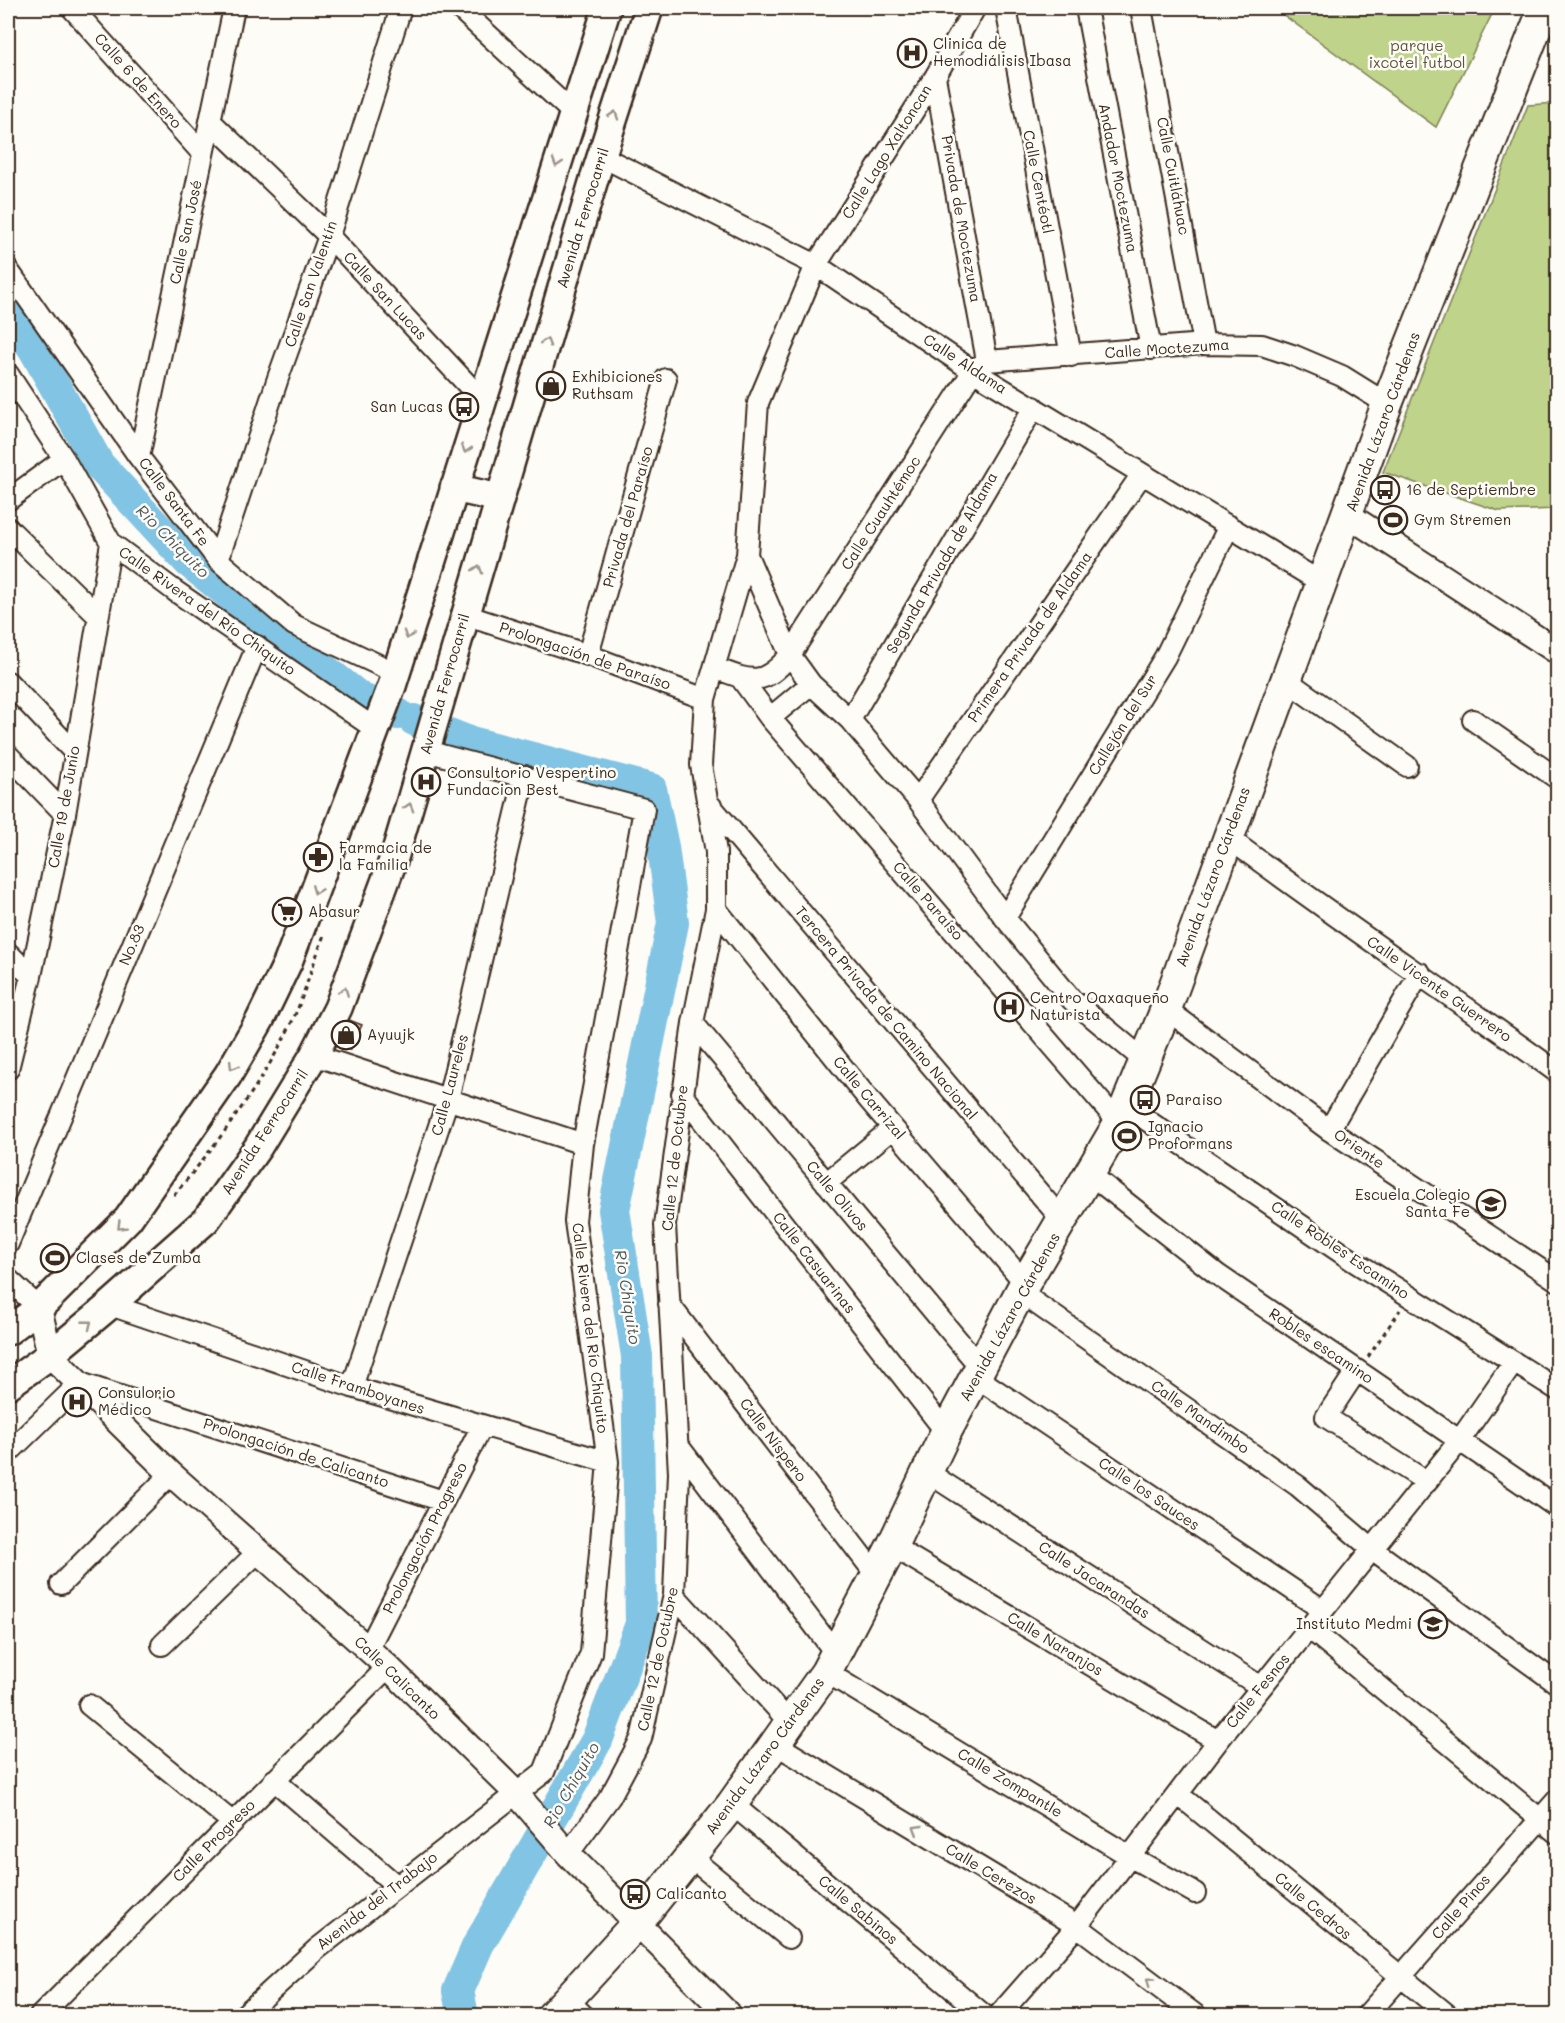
<svg xmlns="http://www.w3.org/2000/svg" width="1565" height="2023" viewBox="0 0 1565 2023" font-family="Mali,sans-serif">
	<style>
		.green { fill: #bfd48a; stroke: #7d7f54; stroke-width: 1.5 }
		.lines { fill: none; stroke-linecap: round; stroke-linejoin: round }
		.river { stroke: #82c4e3; stroke-width: 32 }
		.building { fill: #e8b39c; stroke: #3b2a1e; stroke-width: 1.5 }
		.minor-casing { stroke: #3b2a1e; stroke-width: 24 }
		.tertiary-casing { stroke: #3b2a1e; stroke-width: 28 }
		.secondary-casing { stroke: #3b2a1e; stroke-width: 32 }
		.primary-casing { stroke: #3b2a1e; stroke-width: 34 }
		.path { stroke: #3b2a1e; stroke-width: 3; stroke-dasharray: 4.5 4.5; stroke-linecap: butt }
		.minor { stroke: #fdfcf7; stroke-width: 20 }
		.tertiary { stroke: #fdfcf7; stroke-width: 24 }
		.secondary { stroke: #fdfcf7; stroke-width: 27 }
		.primary { stroke: #fdfcf7; stroke-width: 30 }
		.oneway { stroke: #9c938a }
		.labels { text-anchor: middle; stroke-width: 5; stroke-linejoin: round; paint-order: stroke }
		.poi-label { font-size: 15px; fill: #3b2a1e; stroke: #fdfcf7; text-anchor: start }
		.park-label { font-size: 15px; fill: #5c5439; stroke: #fdfcf7 }
		.street-label { font-size: 15px; fill: #3b2a1e; stroke: #fdfcf7 }
		.water-label { font-size: 16px; font-style: italic; fill: #505859; stroke: #fdfcf7 }
	</style>
	<rect width="100%" height="100%" fill="#fdfcf7"/>
	<filter id="ink" filterUnits="userSpaceOnUse"><feTurbulence type="fractalNoise" baseFrequency=".0167" numOctaves="2"/><feDisplacementMap in="SourceGraphic" scale="12" xChannelSelector="R" yChannelSelector="G"/><feConvolveMatrix kernelMatrix="1 2 1 2 8 2 1 2 1" color-interpolation-filters="sRGB"/></filter>
	<g filter="url(#ink)">
		<path class="green" d="M 1274,8 L 1495,8 L 1436,127 Z
			M 1557,103 L 1557,509 L 1499,511 L 1383,472 L 1528,105 Z"/>
		<g class="lines">
			<path class="river" d="M 8,311 L 34,349 L 99,465 L 189,562 L 360,698 L 398,714
				M 414,720 L 467,741 L 651,789 L 663,847 L 673,923 L 614,1210 L 637,1356 L 641,1624 L 597,1740 L 478,1945 L 458,1991 L 463,2016"/>
		</g>
		<path class="building" d="M 349,1020 L 362,1025 L 350,1050 L 336,1046 Z"/>
		<g class="lines">
			<g class="minor-casing">
				<path id="minor" d="M 72,8 L 203,154
					M 459,8 L 573,113
					M 975,8 L 935,77 L 816,265 L 758,403 L 747,555 L 790,655 L 811,684 L 850,720 L 918,800 L 1005,918 L 1072,1000 L 1145,1061
					M 1006,8 L 1071,356
					M 1086,8 L 1151,349
					M 1141,8 L 1204,344
					M 935,77 L 987,361
					M 210,121 L 329,236 L 481,399
					M 601,156 L 816,265 L 973,371 L 1322,583
					M 8,270 L 139,457 L 218,560 L 294,625 L 396,673
					M 8,374 L 64,459 L 111,543 L 175,591 L 377,730
					M 139,457 L 234,8
					M 8,500 L 64,459
					M 8,528 L 97,615
					M 218,560 L 278,378 L 329,236 L 401,8
					M 465,615 L 588,655 L 705,699
					M 588,655 L 666,379
					M 715,668 C 752,682 763,687 790,655 L 973,371 L 987,361 L 1204,344 L 1262,345 L 1295,356 L 1342,376 L 1387,404
					M 740,677 L 770,718 L 1119,1123
					M 1286,680 L 1407,766
					M 8,682 L 74,752
					M 770,718 L 811,684
					M 850,720 L 1034,407
					M 1473,720 L 1558,779
					M 8,755 L 65,814
					M 918,800 L 1142,474
					M 710,805 L 1063,1221
					M 1227,837 C 1335,918 1448,993 1558,1073
					M 716,909 L 869,1100 L 1025,1283
					M 1005,918 L 1165,657 L 1229,526
					M 8,953 L 31,976
					M 1166,1009 L 1329,1130 L 1558,1281
					M 693,1023 L 981,1368
					M 314,1055 L 583,1144
					M 8,1069 L 31,976 L 65,814 L 111,543
					M 682,1094 L 946,1432
					M 1126,1106 L 1352,1260 L 1558,1390
					M 1329,1130 L 1420,973
					M 1091,1175 L 1218,1275 L 1558,1508
					M 826,1183 L 893,1128
					M 8,1244 L 257,646
					M 8,1279 L 39,1308
					M 1021,1293 L 1298,1486 L 1372,1549 L 1558,1684
					M 669,1304 L 877,1576
					M 110,1305 L 352,1387 L 608,1462
					M 1357,1370 L 1326,1417 L 1427,1482
					M 976,1377 L 1323,1610
					M 352,1387 L 448,1099 L 525,776
					M 677,1444 L 836,1654
					M 8,1453 L 80,1383 L 443,1501
					M 927,1472 L 1261,1687
					M 892,1546 L 1218,1741
					M 61,1584 L 171,1474
					M 674,1595 L 791,1724
					M 1309,1628 L 1558,1834
					M 162,1645 L 259,1551
					M 368,1649 L 482,1426
					M 826,1672 L 1131,1857 L 1195,1893
					M 89,1705 L 232,1822
					M 777,1745 L 1077,1926 L 1197,2016
					M 274,1780 L 397,1886
					M 1179,1795 L 1449,2016
					M 732,1804 L 985,2016
					M 568,1854 L 610,1797 L 641,1739 L 674,1595 L 679,1473 L 665,1225 L 693,1023 L 716,909 L 716,852 L 701,765 L 705,699 L 747,555
					M 690,1857 L 789,1938
					M 567,1999 L 584,2016
					M 40,2016 L 388,1667
					M 243,2016 L 317,1949 L 544,1772 L 591,1653 L 608,1462 L 575,1221 L 583,1144 L 644,809 L 426,751
					M 998,2016 L 1077,1926 L 1218,1741 L 1460,1440 L 1514,1362
					M 1366,2016 L 1558,1799"/>
			</g>
			<g class="tertiary-casing">
				<path id="tertiary" d="M 1348,515 L 1558,652
					M 39,1308 L 50,1355 L 171,1474 L 388,1667 L 515,1792 L 568,1854 L 730,2016"/>
			</g>
			<g class="secondary-casing">
				<path id="secondary" d="M 454,488 L 499,498
					M 8,1331 L 39,1308 L 128,1219 L 228,1075 L 260,1020 L 288,962 L 392,686 L 607,8
					M 8,1385 L 50,1355 L 110,1305 L 206,1220 L 258,1147 L 314,1055 L 338,1008 L 394,858 L 595,176 L 649,8"/>
			</g>
			<g class="primary-casing">
				<path id="primary" d="M 552,2016 L 638,1922 L 732,1804 L 826,1672 L 892,1546 L 946,1432 L 1025,1283 L 1119,1123 L 1166,1009 L 1387,404 L 1544,8"/>
			</g>
			<path class="path" d="M 174,1195 C 218,1143 272,1071 298,1008 C 307,984 315,959 324,935
				M 1368,1357 L 1400,1310"/>
			<use href="#minor" class="minor"/>
			<use href="#tertiary" class="tertiary"/>
			<use href="#secondary" class="secondary"/>
			<use href="#primary" class="primary"/>
		</g>
		<defs><path id="oneway-chevron" d="M-2-3.5L2.5 0L-2 3.5" fill="none" stroke-width="1.6" stroke-linecap="round" stroke-linejoin="round" transform="scale(1.5)"/></defs>
		<g class="oneway">
			<use href="#oneway-chevron" transform="translate(614 115) rotate(-72)"/>
			<use href="#oneway-chevron" transform="translate(557 163) rotate(108)"/>
			<use href="#oneway-chevron" transform="translate(546 342) rotate(-73)"/>
			<use href="#oneway-chevron" transform="translate(466 449) rotate(107)"/>
			<use href="#oneway-chevron" transform="translate(478 569) rotate(-73)"/>
			<use href="#oneway-chevron" transform="translate(408 635) rotate(107)"/>
			<use href="#oneway-chevron" transform="translate(409 807) rotate(-73)"/>
			<use href="#oneway-chevron" transform="translate(316 890) rotate(111)"/>
			<use href="#oneway-chevron" transform="translate(344 991) rotate(-69)"/>
			<use href="#oneway-chevron" transform="translate(233 1066) rotate(121)"/>
			<use href="#oneway-chevron" transform="translate(121 1226) rotate(135)"/>
			<use href="#oneway-chevron" transform="translate(88 1324) rotate(-39)"/>
			<use href="#oneway-chevron" transform="translate(917 1829) rotate(-149)"/>
			<use href="#oneway-chevron" transform="translate(1150 1981) rotate(-143)"/>
		</g>
	</g>
	<defs>
		<g id="hospital-ring" transform="scale(1.5)"><circle r="9.5" fill="#fdfcf7" stroke="#3b2a1e" stroke-width="1.5"/><path d="M-5-5h3v3.5h4V-5h3V5h-3V1.5h-4V5h-3Z" fill="#3b2a1e"/></g>
		<g id="shop-ring" transform="scale(1.5)"><circle r="9.5" fill="#fdfcf7" stroke="#3b2a1e" stroke-width="1.5"/><path d="M-5-2.5h2.3a2.7 3.5 0 0 1 5.4 0H5L5.5 6h-11ZM-1.5-2.5h3a1.5 2.3 0 0 0-3 0Z" fill="#3b2a1e"/></g>
		<g id="bus-ring" transform="scale(1.5)"><circle r="9.5" fill="#fdfcf7" stroke="#3b2a1e" stroke-width="1.5"/><path d="M-5-6H5V4H4V6H2V4H-2V6H-4V4H-5ZM-3.5-4V0h7V-4ZM-3.5 1.2v1.5H-2V1.2ZM2 1.2v1.5H3.5V1.2Z" fill="#3b2a1e"/></g>
		<g id="stadium-ring" transform="scale(1.5)"><circle r="9.5" fill="#fdfcf7" stroke="#3b2a1e" stroke-width="1.5"/><path d="M0-5a6.5 5 0 1 0 0 10a6.5 5 0 1 0 0-10ZM-3.5-1.8h7v3.6h-7Z" fill="#3b2a1e"/></g>
		<g id="pharmacy-ring" transform="scale(1.5)"><circle r="9.5" fill="#fdfcf7" stroke="#3b2a1e" stroke-width="1.5"/><path d="M-2-6h4v4h4v4h-4v4h-4v-4h-4v-4h4Z" fill="#3b2a1e"/></g>
		<g id="supermarket-ring" transform="scale(1.5)"><circle r="9.5" fill="#fdfcf7" stroke="#3b2a1e" stroke-width="1.5"/><path d="M-6-5.5h2.5l.6 2H6L4.5 2H-2.5L-4.4-4H-6ZM-1.5 3.2a1.3 1.3 0 1 0 .1 0ZM3 3.2a1.3 1.3 0 1 0 .1 0Z" fill="#3b2a1e"/></g>
		<g id="school-ring" transform="scale(1.5)"><circle r="9.5" fill="#fdfcf7" stroke="#3b2a1e" stroke-width="1.5"/><path d="M0-5L7-2L0 1L-7-2ZM-4 1L0 2.5L4 1V4Q0 6-4 4Z" fill="#3b2a1e"/></g>
	</defs>
	<g fill-rule="evenodd">
		<use href="#hospital-ring" x="912" y="53"/>
		<use href="#shop-ring" x="551" y="386"/>
		<use href="#bus-ring" x="464" y="407"/>
		<use href="#bus-ring" x="1385" y="490"/>
		<use href="#stadium-ring" x="1393" y="520"/>
		<use href="#hospital-ring" x="426" y="782"/>
		<use href="#pharmacy-ring" x="318" y="857"/>
		<use href="#supermarket-ring" x="287" y="912"/>
		<use href="#hospital-ring" x="1009" y="1007"/>
		<use href="#shop-ring" x="346" y="1035"/>
		<use href="#bus-ring" x="1145" y="1100"/>
		<use href="#stadium-ring" x="1127" y="1136"/>
		<use href="#school-ring" x="1491" y="1204"/>
		<use href="#stadium-ring" x="55" y="1258"/>
		<use href="#hospital-ring" x="77" y="1402"/>
		<use href="#school-ring" x="1433" y="1624"/>
		<use href="#bus-ring" x="635" y="1894"/>
	</g>
	<g class="labels">
		<g class="poi-label">
			<text x="933" y="49">Clinica de<tspan x="933" dy="17">Hemodiálisis Ibasa</tspan></text>
			<text x="572" y="382">Exhibiciones<tspan x="572" dy="17">Ruthsam</tspan></text>
			<text x="443" y="412" text-anchor="end">San Lucas</text>
			<text x="1406" y="495">16 de Septiembre</text>
			<text x="1414" y="525">Gym Stremen</text>
			<text x="447" y="778">Consultorio Vespertino<tspan x="447" dy="17">Fundacion Best</tspan></text>
			<text x="339" y="853">Farmacia de<tspan x="339" dy="17">la Familia</tspan></text>
			<text x="308" y="917">Abasur</text>
			<text x="1030" y="1003">Centro Oaxaqueño<tspan x="1030" dy="17">Naturista</tspan></text>
			<text x="367" y="1040">Ayuujk</text>
			<text x="1166" y="1105">Paraiso</text>
			<text x="1148" y="1132">Ignacio<tspan x="1148" dy="17">Proformans</tspan></text>
			<text x="1470" y="1200" text-anchor="end">Escuela Colegio<tspan x="1470" dy="17">Santa Fe</tspan></text>
			<text x="76" y="1263">Clases de Zumba</text>
			<text x="98" y="1398">Consulorio<tspan x="98" dy="17">Médico</tspan></text>
			<text x="1412" y="1629" text-anchor="end">Instituto Medmi</text>
			<text x="656" y="1899">Calicanto</text>
		</g>
		<g class="park-label">
			<text x="1417" y="51">parque<tspan x="1417" dy="17">ixcotel futbol</tspan></text>
		</g>
		<g class="street-label">
			<text transform="translate(138 81) rotate(48)" y="5">Calle 6 de Enero</text>
			<text transform="translate(887 152) rotate(-58)" y="5">Calle Lago Xaltoncan</text>
			<text transform="translate(1173 176) rotate(79)" y="5">Calle Cuitláhuac</text>
			<text transform="translate(1118 178) rotate(79)" y="5">Andador Moctezuma</text>
			<text transform="translate(1038 182) rotate(79)" y="5">Calle Centéotl</text>
			<text transform="translate(583 218) rotate(-73)" y="5">Avenida Ferrocarril</text>
			<text transform="translate(961 219) rotate(80)" y="5">Privada de Moctezuma</text>
			<text transform="translate(186 232) rotate(-78)" y="5">Calle San José</text>
			<text transform="translate(311 284) rotate(-71)" y="5">Calle San Valentín</text>
			<text transform="translate(385 296) rotate(47)" y="5">Calle San Lucas</text>
			<text transform="translate(1167 349) rotate(-4)" y="5">Calle Moctezuma</text>
			<text transform="translate(965 364) rotate(33)" y="5">Calle Aldama</text>
			<text transform="translate(1383 422) rotate(-70)" y="5">Avenida Lázaro Cárdenas</text>
			<text transform="translate(174 502) rotate(53)" y="5">Calle Santa Fe</text>
			<text transform="translate(881 513) rotate(-57)" y="5">Calle Cuauhtémoc</text>
			<text transform="translate(628 517) rotate(-74)" y="5">Privada del Paraíso</text>
			<text transform="translate(942 563) rotate(-60)" y="5">Segunda Privada de Aldama</text>
			<text transform="translate(207 611) rotate(35)" y="5">Calle Rivera del Río Chiquito</text>
			<text transform="translate(1030 637) rotate(-55)" y="5">Primera Privada de Aldama</text>
			<text transform="translate(585 656) rotate(19)" y="5">Prolongación de Paraíso</text>
			<text transform="translate(445 684) rotate(-74)" y="5">Avenida Ferrocarril</text>
			<text transform="translate(1123 725) rotate(-58)" y="5">Callejón del Sur</text>
			<text transform="translate(64 807) rotate(-80)" y="5">Calle 19 de Junio</text>
			<text transform="translate(1213 877) rotate(-70)" y="5">Avenida Lázaro Cárdenas</text>
			<text transform="translate(928 901) rotate(49)" y="5">Calle Paraíso</text>
			<text transform="translate(132 945) rotate(-67)" y="5">No.83</text>
			<text transform="translate(1439 989) rotate(35)" y="5">Calle Vicente Guerrero</text>
			<text transform="translate(886 1013) rotate(50)" y="5">Tercera Privada de Camino Nacional</text>
			<text transform="translate(450 1085) rotate(-75)" y="5">Calle Laureles</text>
			<text transform="translate(869 1098) rotate(50)" y="5">Calle Carrizal</text>
			<text transform="translate(265 1132) rotate(-57)" y="5">Avenida Ferrocarril</text>
			<text transform="translate(1359 1149) rotate(34)" y="5">Oriente</text>
			<text transform="translate(675 1158) rotate(-84)" y="5">Calle 12 de Octubre</text>
			<text transform="translate(837 1196) rotate(50)" y="5">Calle Olivos</text>
			<text transform="translate(1340 1250) rotate(34)" y="5">Calle Robles Escamino</text>
			<text transform="translate(814 1263) rotate(52)" y="5">Calle Casuarinas</text>
			<text transform="translate(1010 1317) rotate(-61)" y="5">Avenida Lázaro Cárdenas</text>
			<text transform="translate(590 1328) rotate(83)" y="5">Calle Rivera del Río Chiquito</text>
			<text transform="translate(1321 1346) rotate(34)" y="5">Robles escamino</text>
			<text transform="translate(358 1388) rotate(18)" y="5">Calle Framboyanes</text>
			<text transform="translate(1200 1417) rotate(35)" y="5">Calle Mandimbo</text>
			<text transform="translate(773 1440) rotate(53)" y="5">Calle Níspero</text>
			<text transform="translate(296 1453) rotate(18)" y="5">Prolongación de Calicanto</text>
			<text transform="translate(1149 1494) rotate(34)" y="5">Calle los Sauces</text>
			<text transform="translate(425 1538) rotate(-63)" y="5">Prolongación Progreso</text>
			<text transform="translate(1094 1580) rotate(33)" y="5">Calle Jacarandas</text>
			<text transform="translate(1055 1644) rotate(31)" y="5">Calle Naranjos</text>
			<text transform="translate(658 1659) rotate(-78)" y="5">Calle 12 de Octubre</text>
			<text transform="translate(397 1678) rotate(44)" y="5">Calle Calicanto</text>
			<text transform="translate(1258 1691) rotate(-51)" y="5">Calle Fesnos</text>
			<text transform="translate(765 1756) rotate(-54)" y="5">Avenida Lázaro Cárdenas</text>
			<text transform="translate(1010 1783) rotate(31)" y="5">Calle Zompantle</text>
			<text transform="translate(214 1841) rotate(-45)" y="5">Calle Progreso</text>
			<text transform="translate(991 1874) rotate(31)" y="5">Calle Cerezos</text>
			<text transform="translate(377 1901) rotate(-38)" y="5">Avenida del Trabajo</text>
			<text transform="translate(1313 1906) rotate(40)" y="5">Calle Cedros</text>
			<text transform="translate(1461 1907) rotate(-49)" y="5">Calle Pinos</text>
			<text transform="translate(858 1910) rotate(40)" y="5">Calle Sabinos</text>
		</g>
		<g class="water-label">
			<text transform="translate(173 541) rotate(45)" y="6">Rio Chiquito</text>
			<text transform="translate(628 1297) rotate(81)" y="6">Rio Chiquito</text>
			<text transform="translate(571 1785) rotate(-60)" y="6">Rio Chiquito</text>
		</g>
	</g>
	<rect width="1565" height="2023" fill="none" stroke="#fdfcf7" stroke-width="30"/>
	<rect x="15" y="15" width="1535" height="1993" fill="none" stroke="#3b2a1e" stroke-width="2" filter="url(#ink)"/>
</svg>
